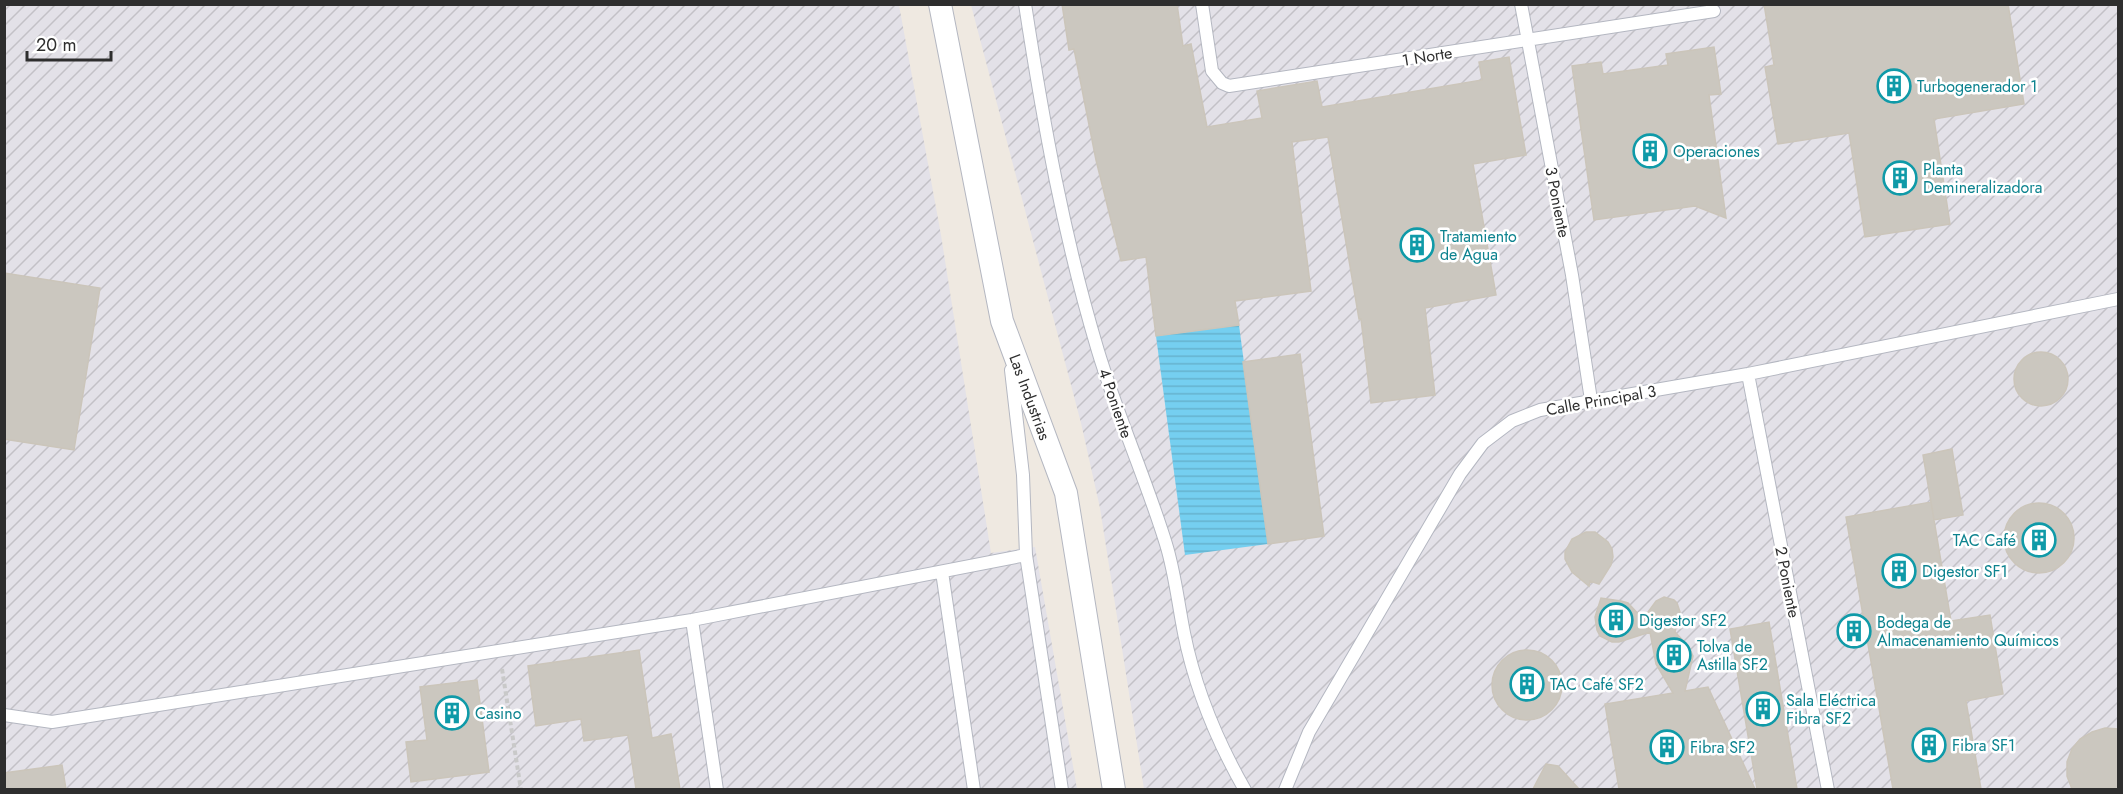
<svg xmlns="http://www.w3.org/2000/svg" width="2123" height="794" viewBox="0 0 2123 794" font-family="Jost,sans-serif">
	<style>
		.industrial { fill: url(#industrial-furrows) }
		.water { fill: url(#water-rules) }
		.building { fill: #cbc7bf; stroke: #cbc5ba; stroke-width: 1.5 }
		.lines { fill: none; stroke-linecap: round; stroke-linejoin: round }
		.service-casing { stroke: #b4b7c1; stroke-width: 14 }
		.minor-casing { stroke: #b4b7c1; stroke-width: 24 }
		.path { stroke: #c9c9c9; stroke-width: 4; stroke-dasharray: 4.5 3; stroke-linecap: butt }
		.service { stroke: #fff; stroke-width: 12 }
		.minor { stroke: #fff; stroke-width: 22 }
		.labels { text-anchor: middle; stroke-width: 5; stroke-linejoin: round; paint-order: stroke }
		.street-label { font-size: 16px; fill: #2e2e2e; stroke: #fff }
		.culture-label { font-size: 16px; fill: #0d838f; stroke: #fff; text-anchor: start }
	</style>
	<defs>
		<pattern id="industrial-furrows" width="10" height="10" patternUnits="userSpaceOnUse" patternTransform="scale(1.5)"><rect width="10" height="10" fill="#e3e1e8"/><path d="M-1 1l2-2M0 10L10 0M9 11l2-2" fill="none" stroke="#c3c1c7"/></pattern>
		<pattern id="water-rules" width="6" height="5" patternUnits="userSpaceOnUse" patternTransform="scale(1.5)"><rect width="6" height="5" fill="#75cff0"/><path d="M0 2.5h6" fill="none" stroke="#66b2ce"/></pattern>
	</defs>
	<rect width="100%" height="100%" fill="#efe9e1"/>
	<path class="industrial" d="M 5,5 L 899,5 L 941,235 L 991,553 L 1035,547 L 1077,789 L 5,790 Z
		M 971,5 L 2118,5 L 2118,789 L 1144,789 L 1100,508 L 1081,423 Z"/>
	<path class="water" d="M 1239,325 L 1268,544 L 1185,555 L 1156,336 Z"/>
	<path class="building" d="M 1062,4 L 1177,4 L 1183,46 L 1191,44 L 1207,127 L 1262,118 L 1257,91 L 1317,81 L 1322,107 L 1482,80 L 1479,62 L 1509,57 L 1526,155 L 1473,164 L 1496,295 L 1425,308 L 1435,395 L 1371,403 L 1361,319 L 1359,319 L 1328,137 L 1292,142 L 1311,291 L 1235,301 L 1239,325 L 1156,336 L 1146,257 L 1121,261 L 1096,160 L 1074,49 L 1069,50 Z
		M 1764,4 L 2008,4 L 2024,104 L 1934,119 L 1950,224 L 1865,237 L 1849,133 L 1778,144 L 1765,67 L 1774,65 Z
		M 1714,47 L 1721,94 L 1709,95 L 1726,218 L 1695,206 L 1594,220 L 1572,66 L 1601,62 L 1603,74 L 1668,65 L 1666,54 Z
		M 4,273 L 100,288 L 74,450 L 4,439 Z
		M2014 379a27 27 0 1 1 54 0a27 27 0 1 1-54 0Z
		M 1300,354 L 1324,536 L 1268,544 L 1243,362 Z
		M 1952,449 L 1963,515 L 1934,520 L 1923,455 Z
		M 1931,502 L 1951,621 L 1990,615 L 2003,694 L 1966,701 L 1981,789 L 1893,789 L 1846,517 Z
		M2004 538a35 35 0 1 1 70 0a35 35 0 1 1-70 0Z
		M 1586,532 L 1595,532 L 1608,542 L 1612,549 L 1613,557 L 1611,565 L 1599,584 L 1590,581 L 1589,586 L 1572,572 L 1565,559 L 1565,552 L 1572,539 Z
		M 1664,597 L 1674,600 L 1677,603 L 1680,612 L 1675,632 L 1689,647 L 1693,656 L 1685,691 L 1708,687 L 1755,789 L 1619,789 L 1605,704 L 1673,693 L 1656,664 L 1650,632 L 1619,642 L 1612,642 L 1600,636 L 1597,630 L 1595,617 L 1601,598 L 1621,601 L 1628,603 L 1643,619 L 1656,601 Z
		M 1769,622 L 1797,789 L 1757,789 L 1730,629 Z
		M1492 685a35 35 0 1 1 70 0a35 35 0 1 1-70 0Z
		M 639,650 L 652,738 L 671,734 L 680,789 L 636,789 L 628,735 L 584,741 L 581,719 L 536,726 L 528,666 Z
		M 477,680 L 489,772 L 411,782 L 406,742 L 427,740 L 420,687 Z
		M 2105,728 L 2118,729 L 2118,789 L 2072,789 L 2067,776 L 2067,762 L 2072,749 L 2080,739 L 2092,732 Z
		M 1546,764 L 1558,766 L 1579,789 L 1533,789 Z
		M 62,765 L 66,789 L 4,789 L 4,773 Z"/>
	<g class="lines">
		<g class="service-casing">
			<path id="service" d="M 1025,4 C 1043,121 1064,238 1098,351 C 1118,417 1146,479 1166,544 C 1175,573 1178,603 1184,633 C 1195,688 1217,741 1245,790
				M 1202,4 L 1212,71 L 1222,83 L 1229,86 L 1714,11
				M 1521,4 L 1572,275 L 1591,400
				M 1748,374 L 1828,790
				M 1026,555 L 1062,790
				M 942,572 L 974,790
				M 692,620 L 717,790
				M 4,715 L 52,722 L 692,620 L 1026,555 L 1023,475 L 1011,370
				M 1285,790 L 1309,732 L 1460,474 L 1483,443 L 1512,421 L 1540,410 L 1748,374 L 2118,299"/>
		</g>
		<g class="minor-casing">
			<g id="minor">
				<path id="s1" d="M 940,4 L 1002,321 L 1066,493 L 1114,790"/>
			</g>
		</g>
		<path class="path" d="M 502,669 L 521,790"/>
		<use href="#service" class="service"/>
		<use href="#minor" class="minor"/>
	</g>
	<defs>
		<g id="building-ring" transform="scale(1.725)"><circle r="9.5" fill="#fff" stroke="#0f9aa8" stroke-width="1.5"/><path d="M-4-6H4V6H1V3H-1V6H-4ZM-2.5-4.3h1.7v1.8h-1.7ZM.8-4.3h1.7v1.8H.8ZM-2.5-1h1.7V.8h-1.7ZM.8-1h1.7V.8H.8Z" fill="#0f9aa8"/></g>
	</defs>
	<g fill-rule="evenodd">
		<use href="#building-ring" x="1894" y="86"/>
		<use href="#building-ring" x="1650" y="151"/>
		<use href="#building-ring" x="1900" y="178"/>
		<use href="#building-ring" x="1417" y="245"/>
		<use href="#building-ring" x="2039" y="540"/>
		<use href="#building-ring" x="1899" y="571"/>
		<use href="#building-ring" x="1616" y="620"/>
		<use href="#building-ring" x="1854" y="631"/>
		<use href="#building-ring" x="1674" y="655"/>
		<use href="#building-ring" x="1527" y="684"/>
		<use href="#building-ring" x="1763" y="709"/>
		<use href="#building-ring" x="452" y="713"/>
		<use href="#building-ring" x="1929" y="745"/>
		<use href="#building-ring" x="1667" y="747"/>
	</g>
	<g class="labels">
		<g class="street-label">
			<text transform="translate(1427 56) rotate(-9)" y="6">1 Norte</text>
			<text transform="translate(1558 202) rotate(79)" y="6">3 Poniente</text>
			<text dy="6" stroke="none"><textPath href="#s1" startOffset="404">Las Industrias</textPath></text>
			<text transform="translate(1601 400) rotate(-10)" y="6">Calle Principal 3</text>
			<text transform="translate(1116 403) rotate(71)" y="6">4 Poniente</text>
			<text transform="translate(1788 582) rotate(79)" y="6">2 Poniente</text>
		</g>
		<g class="culture-label">
			<text x="1917" y="92">Turbogenerador 1</text>
			<text x="1673" y="157">Operaciones</text>
			<text x="1923" y="175">Planta<tspan x="1923" dy="18">Demineralizadora</tspan></text>
			<text x="1440" y="242">Tratamiento<tspan x="1440" dy="18">de Agua</tspan></text>
			<text x="2016" y="546" text-anchor="end">TAC Café</text>
			<text x="1922" y="577">Digestor SF1</text>
			<text x="1639" y="626">Digestor SF2</text>
			<text x="1877" y="628">Bodega de<tspan x="1877" dy="18">Almacenamiento Químicos</tspan></text>
			<text x="1697" y="652">Tolva de<tspan x="1697" dy="18">Astilla SF2</tspan></text>
			<text x="1550" y="690">TAC Café SF2</text>
			<text x="1786" y="706">Sala Eléctrica<tspan x="1786" dy="18">Fibra SF2</tspan></text>
			<text x="475" y="719">Casino</text>
			<text x="1952" y="751">Fibra SF1</text>
			<text x="1690" y="753">Fibra SF2</text>
		</g>
	</g>
	<rect width="2123" height="794" fill="none" stroke="#2e2e2e" stroke-width="12"/>
	<path d="M27 51v9h84v-9" fill="none" stroke="#2e2e2e" stroke-width="3"/>
	<text x="36" y="51" font-size="18" fill="#2e2e2e" stroke="#ffffff" stroke-width="4.5" paint-order="stroke">20 m</text>
</svg>
